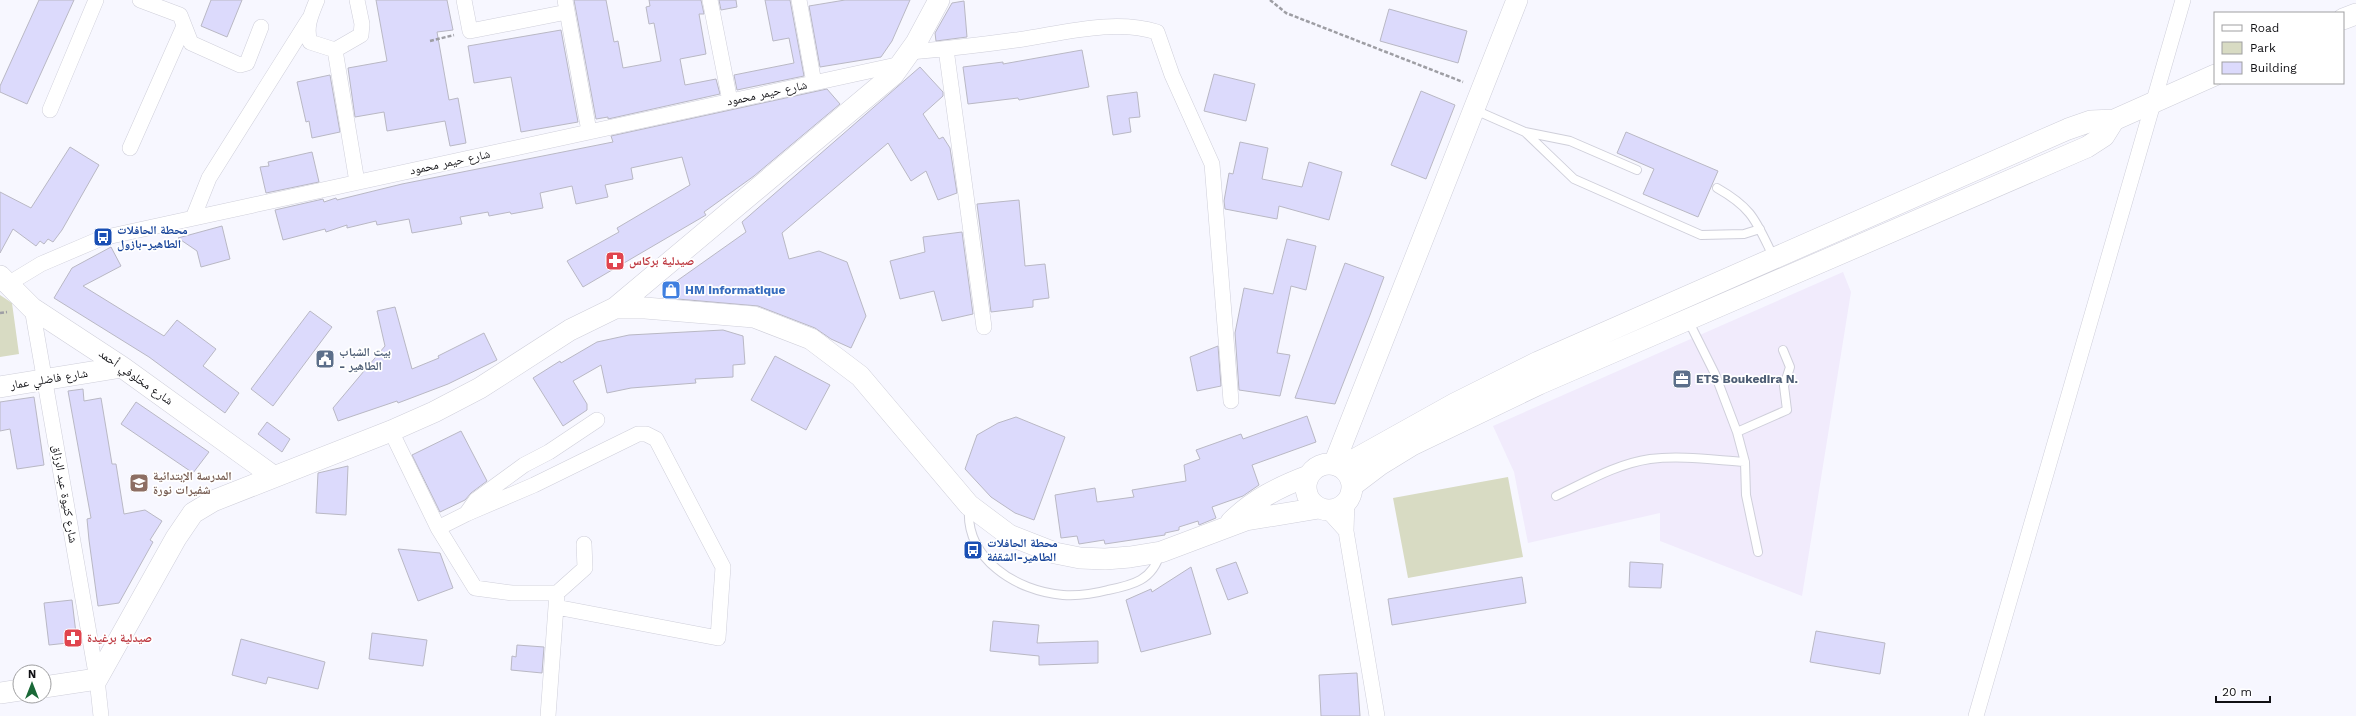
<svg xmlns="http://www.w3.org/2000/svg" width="2356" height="716" viewBox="0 0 2356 716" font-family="'Work Sans','Noto Naskh Arabic',sans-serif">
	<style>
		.industrial { fill: #f1ebfc }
		.green { fill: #d8dbc3 }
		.building { fill: #dcdafc; stroke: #b9b8c4 }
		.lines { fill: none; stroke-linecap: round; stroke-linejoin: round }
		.lane-casing { stroke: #cfcfda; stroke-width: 10 }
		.street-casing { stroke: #cfcfda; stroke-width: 16 }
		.secondary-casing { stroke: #cfcfda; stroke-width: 22 }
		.path { stroke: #9e9ea4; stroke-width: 2.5; stroke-dasharray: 4 2; stroke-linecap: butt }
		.lane { stroke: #fff; stroke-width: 8 }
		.street { stroke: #fff; stroke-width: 15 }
		.secondary { stroke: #fff; stroke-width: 21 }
		.labels { text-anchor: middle; stroke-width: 3.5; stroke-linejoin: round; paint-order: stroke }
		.street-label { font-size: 12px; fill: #101014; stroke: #fff }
		.transit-label { font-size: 12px; font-weight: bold; fill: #164399; stroke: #fff; text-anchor: start }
		.health-label { font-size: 12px; font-weight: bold; fill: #be3a42; stroke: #fff; text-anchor: start }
		.shop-label { font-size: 12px; font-weight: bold; fill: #366cbe; stroke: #fff; text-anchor: start }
		.service-label { font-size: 12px; font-weight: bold; fill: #4e5e75; stroke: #fff; text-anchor: start }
		.education-label { font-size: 12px; font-weight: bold; fill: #785e54; stroke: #fff; text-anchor: start }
	</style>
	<rect width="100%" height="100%" fill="#f7f7ff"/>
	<path class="industrial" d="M 1843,272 L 1851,292 L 1802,596 L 1660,541 L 1660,513 L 1528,543 L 1514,472 L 1493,426 Z"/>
	<path class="green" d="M 0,295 L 12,303 L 19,354 L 0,357 Z
		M 1508,477 L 1523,557 L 1408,578 L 1393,498 Z"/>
	<path class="building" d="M 39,0 L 74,0 L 27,104 L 0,92 L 0,86 Z
		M 211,0 L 242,0 L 227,37 L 201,26 Z
		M 376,0 L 447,0 L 453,30 L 437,32 L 449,100 L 458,98 L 466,143 L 450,146 L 445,121 L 387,131 L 384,112 L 355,117 L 348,68 L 387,61 Z
		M 574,0 L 606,0 L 614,42 L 618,41 L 623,68 L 661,61 L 654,23 L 649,24 L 646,7 L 650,6 L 649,0 L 701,0 L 704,14 L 699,14 L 706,54 L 680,59 L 685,85 L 716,79 L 720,94 L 608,119 L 608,117 L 596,119 Z
		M 719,0 L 736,0 L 737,7 L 721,10 Z
		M 765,0 L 790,0 L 804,76 L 737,90 L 734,75 L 794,63 L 789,38 L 773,41 Z
		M 845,0 L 910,0 L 892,41 L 881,57 L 820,67 L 809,6 Z
		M 964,1 L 967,37 L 936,41 L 935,33 L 952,3 Z
		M 1389,9 L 1467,31 L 1458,63 L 1380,41 Z
		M 561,30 L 578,122 L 521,132 L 511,77 L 474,83 L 468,46 Z
		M 1082,50 L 1089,87 L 1019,100 L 1018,98 L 968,104 L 963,67 L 1003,62 L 1003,64 Z
		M 920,67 L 943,92 L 943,96 L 923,114 L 939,139 L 943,137 L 950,148 L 957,193 L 938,200 L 926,171 L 911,181 L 888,143 L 782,233 L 789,259 L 819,251 L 847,262 L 866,316 L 851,348 L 831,339 L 815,328 L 758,306 L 666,298 L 664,290 L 746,232 L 742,222 Z
		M 1214,74 L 1255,84 L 1246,121 L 1204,111 Z
		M 330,75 L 340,132 L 312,138 L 309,121 L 306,122 L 297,82 Z
		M 827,89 L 840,104 L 754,176 L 704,212 L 706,215 L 583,287 L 567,261 L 619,232 L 617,228 L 690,185 L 682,157 L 631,168 L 633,179 L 605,185 L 608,197 L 576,204 L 572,186 L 540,193 L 543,208 L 511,214 L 510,212 L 489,216 L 488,212 L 460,217 L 462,224 L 412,233 L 409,219 L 377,225 L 376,221 L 347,228 L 347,225 L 326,232 L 325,229 L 283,240 L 275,210 L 323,199 L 324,202 L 336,198 L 337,200 L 402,184 L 598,145 L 613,142 L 611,136 Z
		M 1421,91 L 1455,105 L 1426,179 L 1391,165 Z
		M 1137,92 L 1140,117 L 1129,118 L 1131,132 L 1113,135 L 1107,96 Z
		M 1626,132 L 1718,171 L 1698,217 L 1643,194 L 1654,169 L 1617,153 Z
		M 1240,142 L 1268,148 L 1262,179 L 1302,187 L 1309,162 L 1342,172 L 1329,220 L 1279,206 L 1277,219 L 1225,209 L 1224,201 L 1229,173 L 1233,174 Z
		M 70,147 L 99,165 L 62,230 L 53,242 L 48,239 L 44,244 L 40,241 L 36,246 L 13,229 L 0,253 L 0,192 L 31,208 Z
		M 312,152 L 319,182 L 266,193 L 260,167 L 269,166 L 268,162 Z
		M 1019,200 L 1025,266 L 1045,264 L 1049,298 L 1033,300 L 1033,307 L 991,312 L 977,204 Z
		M 222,226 L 230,259 L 201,267 L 197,251 L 178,238 Z
		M 962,232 L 973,314 L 942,321 L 934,291 L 900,299 L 890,261 L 925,252 L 923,237 Z
		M 1287,239 L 1316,246 L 1306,290 L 1291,286 L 1277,353 L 1290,355 L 1280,396 L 1239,390 L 1235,333 L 1244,288 L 1273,294 Z
		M 111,247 L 121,266 L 83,286 L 164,336 L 177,320 L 216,349 L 203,366 L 239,393 L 225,413 L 149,357 L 54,298 L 72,268 Z
		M 1345,263 L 1384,277 L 1370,315 L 1335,404 L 1295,398 Z
		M 395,307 L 412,369 L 439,358 L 438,356 L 484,333 L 497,360 L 448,384 L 398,403 L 397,401 L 338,421 L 333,408 L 385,346 L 377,311 Z
		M 310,311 L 332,327 L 273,406 L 251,389 Z
		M 723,330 L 743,336 L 745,364 L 733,365 L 733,377 L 695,379 L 696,383 L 631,388 L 607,393 L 601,365 L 573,381 L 587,404 L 587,410 L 563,426 L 533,378 L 560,361 L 561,363 L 597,342 L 629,335 Z
		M 1218,346 L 1221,386 L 1197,391 L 1190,357 Z
		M 775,356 L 830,385 L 806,430 L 751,400 Z
		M 83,389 L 84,401 L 101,398 L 112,464 L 116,464 L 124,514 L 145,510 L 162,521 L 150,540 L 153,542 L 119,603 L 98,606 L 89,540 L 87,519 L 91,518 L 68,391 Z
		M 34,397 L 44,465 L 17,469 L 10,429 L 0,431 L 0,402 Z
		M 136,402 L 209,452 L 193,473 L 121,424 Z
		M 1307,416 L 1316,442 L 1252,465 L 1259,485 L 1243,496 L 1212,507 L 1216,518 L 1199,525 L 1198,521 L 1179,527 L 1179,530 L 1165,533 L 1165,535 L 1105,544 L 1104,540 L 1079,544 L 1077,536 L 1061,538 L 1055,495 L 1095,488 L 1097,502 L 1134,497 L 1132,490 L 1186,481 L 1184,465 L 1200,459 L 1196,450 L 1241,434 L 1243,439 Z
		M 1016,417 L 1065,437 L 1034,520 L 1015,513 L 991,497 L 965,469 L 977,435 L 998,423 Z
		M 267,422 L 290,439 L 282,452 L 258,434 Z
		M 461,431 L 487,481 L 471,493 L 465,500 L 440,512 L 412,455 Z
		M 348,466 L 346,515 L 316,513 L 318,473 Z
		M 398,549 L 440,553 L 453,588 L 418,601 Z
		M 1236,562 L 1248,593 L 1228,600 L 1216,569 Z
		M 1630,562 L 1663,564 L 1661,588 L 1629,587 Z
		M 1191,567 L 1211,634 L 1141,652 L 1126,600 L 1151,589 L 1152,592 Z
		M 1522,577 L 1526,603 L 1392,625 L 1388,599 Z
		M 72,600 L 77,642 L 49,645 L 44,603 Z
		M 993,621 L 1039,625 L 1037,643 L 1098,641 L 1098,663 L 1039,665 L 1039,656 L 990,651 Z
		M 1816,631 L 1885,643 L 1880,674 L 1810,662 Z
		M 372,633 L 427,640 L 423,666 L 369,659 Z
		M 241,639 L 325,662 L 318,689 L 268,677 L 266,684 L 232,675 Z
		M 517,645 L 544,647 L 542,673 L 511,670 L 512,656 L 516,657 Z
		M 1357,673 L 1360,716 L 1321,716 L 1319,675 Z"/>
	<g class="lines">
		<g class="lane-casing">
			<path id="lane" d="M 1475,110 L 1525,132 L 1570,141 L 1637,170
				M 1525,132 L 1574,179 L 1701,235 L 1744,234 L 1760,229
				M 1717,188 C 1754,209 1756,222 1774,258
				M 1688,320 L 1715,374 L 1737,432 L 1745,462 L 1746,495 L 1758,552
				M 1737,432 L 1787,410 L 1784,386 L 1790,367 L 1783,350
				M 1556,496 C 1586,482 1616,464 1650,459 C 1681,455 1714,460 1745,462
				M 969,507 C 965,559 1016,591 1063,595 C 1078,596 1093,594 1108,590 C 1133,585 1153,580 1160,553"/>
		</g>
		<g class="street-casing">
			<path id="street" d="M 140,0 L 180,15 L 191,43 L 240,65 L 247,63 L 261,27
				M 317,0 C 311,15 305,27 310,42 L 335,50 L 361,35 L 362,24 L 357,0
				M 464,0 L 470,31 L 567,12
				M 565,0 L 589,131
				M 710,0 L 730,101
				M 799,0 L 814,83
				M 946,49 L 984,327
				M 335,50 L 357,182
				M 910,52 C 945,49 980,45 1016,40 C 1060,34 1113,18 1157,32 L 1172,75 L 1212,164 L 1231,401
				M 50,110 L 96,0
				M 130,148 L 184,26
				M 193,218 L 209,178 L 309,19
				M 8,284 L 41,264 L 102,238 L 901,64
				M 32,308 L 97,679 L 101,716
				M 391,431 L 438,528 L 475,588 L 512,593 L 557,593 L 548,716
				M 1347,501 L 1346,531 L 1377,716
				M 1327,510 L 1346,531
				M 466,514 L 534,485 L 638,434 L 646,434 L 656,439 L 723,567 L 718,638 L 556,607
				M 438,528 L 466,514 L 476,500 L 524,465 L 549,452 L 597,420
				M 557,593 L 585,568 L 584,544
				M 1976,716 L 2183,0"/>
		</g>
		<g class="secondary-casing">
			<path id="secondary" d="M 2343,19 L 2356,14
				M 0,276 L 32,308 L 122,367 L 273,476
				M 615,308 L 893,75 L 916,43 L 939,0
				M 0,387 L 122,367
				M 1334,464 L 1517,0
				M1306 487a23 23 0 1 1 46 0a23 23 0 1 1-46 0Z
				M 1341,467 L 1454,404 L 1538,362 L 2068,129 L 2091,121 L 2114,120 L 2215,75
				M 1352,486 L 1381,464 L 1412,445 L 1539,384 L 2087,147 L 2104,136 L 2114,120
				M 1231,522 C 1253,500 1279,487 1308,476
				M 44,687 L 97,679 L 176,538 L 193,513 L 213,501 L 391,431 L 434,412 L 480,388 L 570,330 L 615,308 L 645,308 L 754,317 L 811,339 L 860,376 L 969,505 L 1009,535 L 1055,553 L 1080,558 L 1105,559 L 1130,557 L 1161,552 L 1246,520 L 1319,508
				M 0,693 L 20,690"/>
		</g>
		<path class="path" d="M 1270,0 L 1286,13 L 1463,82
			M 430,41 L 454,35
			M 0,313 L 7,312"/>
		<use href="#lane" class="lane"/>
		<use href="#street" class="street"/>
		<use href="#secondary" class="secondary"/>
	</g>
	<defs>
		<g id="bus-square" transform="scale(1)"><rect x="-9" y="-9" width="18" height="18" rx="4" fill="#1a4fb4" stroke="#fff"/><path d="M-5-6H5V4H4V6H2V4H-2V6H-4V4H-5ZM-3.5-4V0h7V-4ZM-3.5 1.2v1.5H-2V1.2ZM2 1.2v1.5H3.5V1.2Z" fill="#fff"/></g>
		<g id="pharmacy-square" transform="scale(1)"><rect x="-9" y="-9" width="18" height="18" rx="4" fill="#e0444e" stroke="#fff"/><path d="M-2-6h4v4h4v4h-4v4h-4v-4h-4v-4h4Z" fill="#fff"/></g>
		<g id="shop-square" transform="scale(1)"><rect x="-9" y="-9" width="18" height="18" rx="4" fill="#3f7fe0" stroke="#fff"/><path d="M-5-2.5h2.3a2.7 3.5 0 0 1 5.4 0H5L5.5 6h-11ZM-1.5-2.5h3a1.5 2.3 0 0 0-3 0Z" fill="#fff"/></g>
		<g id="civic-square" transform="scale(1)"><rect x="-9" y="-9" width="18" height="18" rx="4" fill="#5c6f8a" stroke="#fff"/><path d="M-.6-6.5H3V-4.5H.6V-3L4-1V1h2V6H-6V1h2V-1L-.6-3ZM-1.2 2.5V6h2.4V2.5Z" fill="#fff"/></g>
		<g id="office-square" transform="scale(1)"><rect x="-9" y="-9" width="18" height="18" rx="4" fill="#5c6f8a" stroke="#fff"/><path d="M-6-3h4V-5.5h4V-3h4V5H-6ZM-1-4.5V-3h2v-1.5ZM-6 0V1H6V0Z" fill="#fff"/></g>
		<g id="school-square" transform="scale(1)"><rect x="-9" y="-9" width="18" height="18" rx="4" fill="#8d6e63" stroke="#fff"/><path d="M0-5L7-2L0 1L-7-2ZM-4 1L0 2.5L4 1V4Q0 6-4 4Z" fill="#fff"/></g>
	</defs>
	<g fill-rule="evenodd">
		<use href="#bus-square" x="103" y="237"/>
		<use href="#pharmacy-square" x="615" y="261"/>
		<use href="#shop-square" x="671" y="290"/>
		<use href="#civic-square" x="325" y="359"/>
		<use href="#office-square" x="1682" y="379"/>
		<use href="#school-square" x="139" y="483"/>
		<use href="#bus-square" x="973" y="550"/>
		<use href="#pharmacy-square" x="73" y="638"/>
	</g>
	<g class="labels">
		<g class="street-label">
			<text transform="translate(767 93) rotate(-12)" y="4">شارع حيمر محمود</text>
			<text transform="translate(450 162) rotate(-12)" y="4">شارع حيمر محمود</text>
			<text transform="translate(136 377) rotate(35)" y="4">شارع مخلوفي أحمد</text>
			<text transform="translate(49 379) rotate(-9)" y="4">شارع فاضلي عمار</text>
			<text transform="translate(65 494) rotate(80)" y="4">شارع كنيوة عبد الرزاق</text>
		</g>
		<g class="transit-label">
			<text x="117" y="234">محطة الحافلات<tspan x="117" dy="14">الطاهير-بازول</tspan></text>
			<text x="987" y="547">محطة الحافلات<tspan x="987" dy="14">الطاهير-الشقفة</tspan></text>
		</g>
		<g class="health-label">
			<text x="629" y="265">صيدلية بركاس</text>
			<text x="87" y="642">صيدلية برغيدة</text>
		</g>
		<g class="shop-label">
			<text x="685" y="294">HM Informatique</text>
		</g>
		<g class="service-label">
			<text x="339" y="356">بيت الشباب<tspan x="339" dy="14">- الطاهير</tspan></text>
			<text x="1696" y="383">ETS Boukedira N.</text>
		</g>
		<g class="education-label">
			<text x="153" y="480">المدرسة الإبتدائية<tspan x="153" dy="14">شفيرات نورة</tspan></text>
		</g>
	</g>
	<rect x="2214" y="12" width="130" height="72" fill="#ffffff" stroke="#9f9fa1"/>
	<rect x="2222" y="25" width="20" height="6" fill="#ffffff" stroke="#9f9fa1"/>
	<text x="2250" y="32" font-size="12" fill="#101014">Road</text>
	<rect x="2222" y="42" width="20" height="12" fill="#d8dbc3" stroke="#9f9fa1"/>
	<text x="2250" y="52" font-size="12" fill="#101014">Park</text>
	<rect x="2222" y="62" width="20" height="12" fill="#dcdafc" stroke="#9f9fa1"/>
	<text x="2250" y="72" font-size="12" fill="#101014">Building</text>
	<g transform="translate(32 684)"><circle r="19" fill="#ffffff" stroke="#9f9fa1"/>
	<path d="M0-3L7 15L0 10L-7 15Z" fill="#1a6837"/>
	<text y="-6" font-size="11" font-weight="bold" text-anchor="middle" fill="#101014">N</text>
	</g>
	<path d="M2216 696v6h54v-6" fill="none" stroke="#101014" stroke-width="2"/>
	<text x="2222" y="696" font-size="12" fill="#101014" stroke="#ffffff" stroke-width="3" paint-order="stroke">20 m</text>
</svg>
